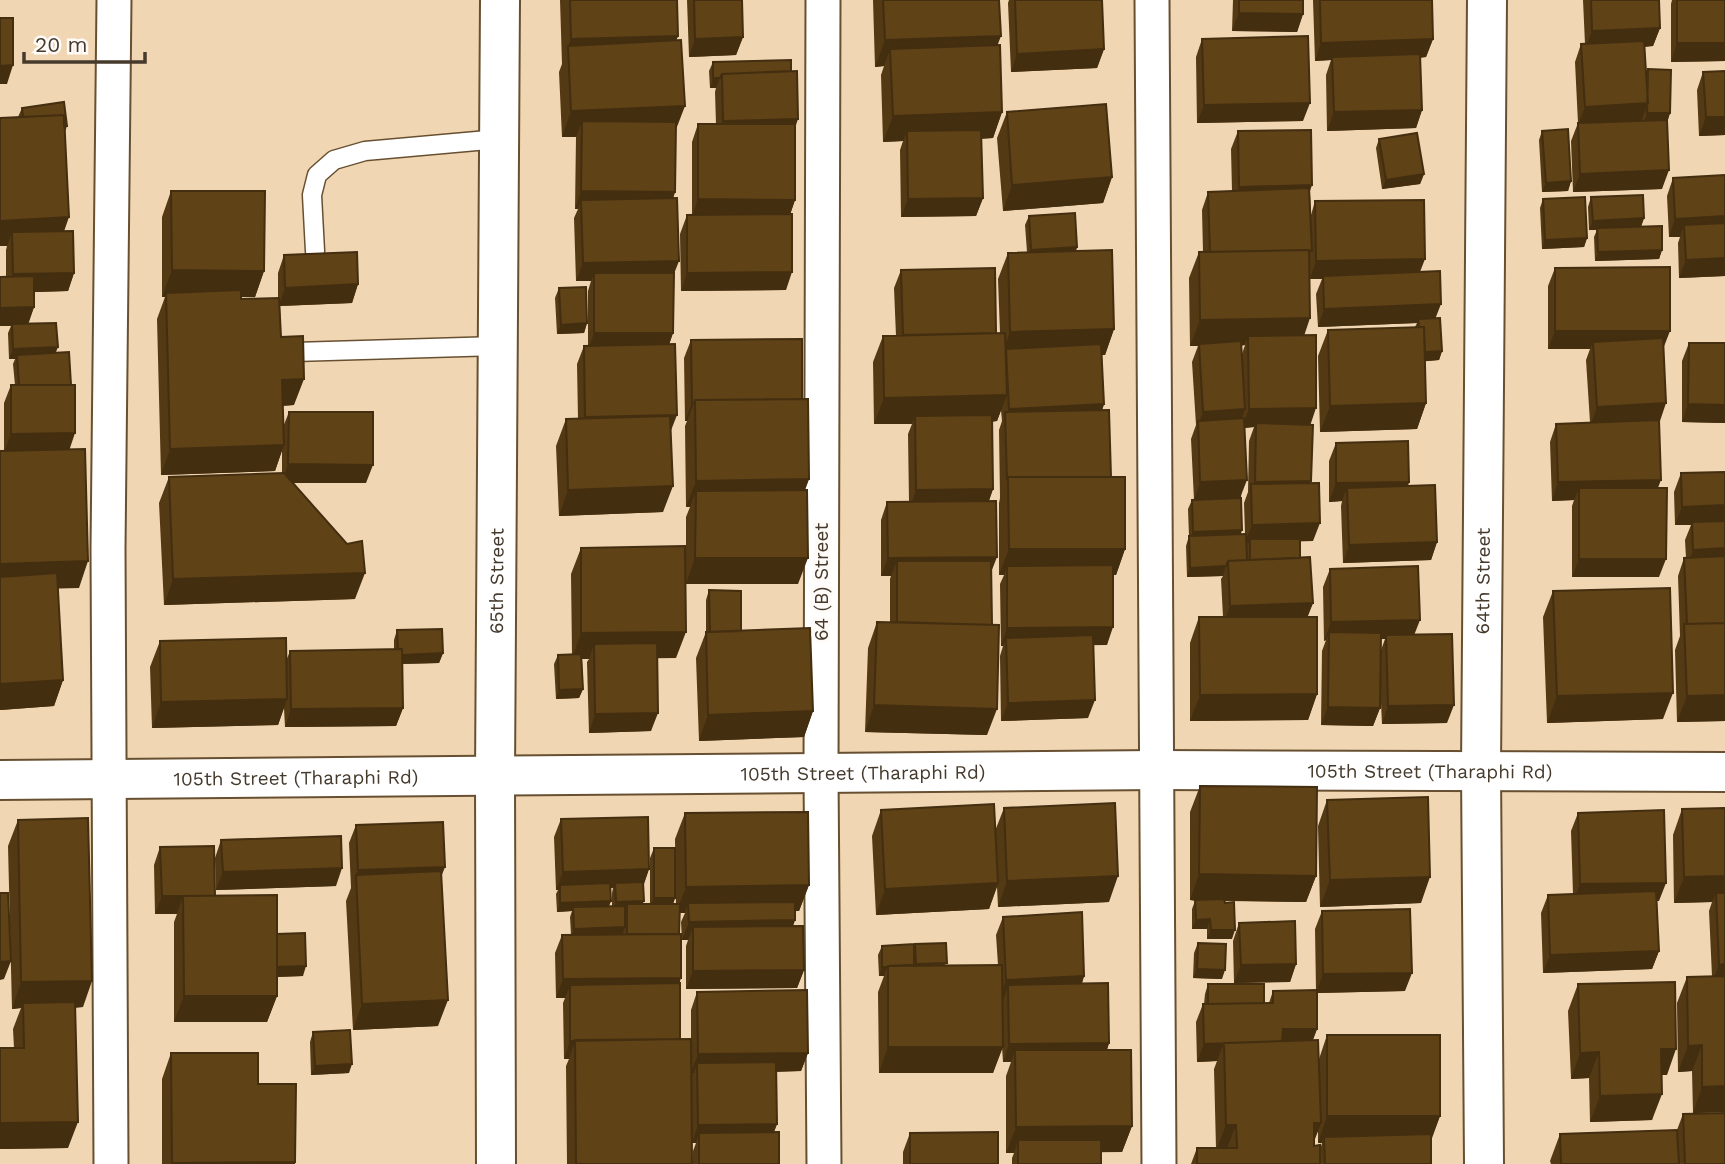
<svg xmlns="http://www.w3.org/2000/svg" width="1725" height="1164" viewBox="0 0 1725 1164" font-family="'Work Sans',sans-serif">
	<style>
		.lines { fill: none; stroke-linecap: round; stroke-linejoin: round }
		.service-casing { stroke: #675031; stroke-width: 21 }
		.minor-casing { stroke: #675031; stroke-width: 37 }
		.tertiary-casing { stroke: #675031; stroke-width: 42 }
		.service { stroke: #fff; stroke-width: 18 }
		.minor { stroke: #fff; stroke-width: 33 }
		.tertiary { stroke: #fff; stroke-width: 38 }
		.wall { fill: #533914; fill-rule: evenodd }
		.shaded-wall { fill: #432e10 }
		.building { fill: #604217; stroke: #432e10; stroke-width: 2 }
		.labels { text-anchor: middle; stroke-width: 7; stroke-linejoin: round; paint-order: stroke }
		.street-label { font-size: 19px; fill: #453a2c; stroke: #fefbf8 }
	</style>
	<rect width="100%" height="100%" fill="#f1d6b3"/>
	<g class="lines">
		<g class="service-casing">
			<path id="service" d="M 315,251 L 312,195 L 317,175 L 334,160 L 365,151 L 499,139
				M 294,352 L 498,346"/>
		</g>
		<g class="minor-casing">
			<path id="minor" d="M 823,0 L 821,773 L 824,1164
				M 1152,0 L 1159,1164
				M 111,1164 L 108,548 L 114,0"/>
		</g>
		<g class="tertiary-casing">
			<g id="tertiary">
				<path id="s1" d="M 0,780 L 1157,770 L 1725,772"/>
				<path id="s2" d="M 496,1164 L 495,776 L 500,0"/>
				<path id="s3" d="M 1484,1164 L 1481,770 L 1487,0"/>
			</g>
		</g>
		<use href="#service" class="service"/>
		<use href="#minor" class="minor"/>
		<use href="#tertiary" class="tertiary"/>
	</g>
	<path class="wall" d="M 560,0 L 677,0 L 678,36 L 676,40 L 675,192 L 673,198 L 673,333 L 669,344 L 671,430 L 663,512 L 559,516 L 556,446 L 566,419 L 578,419 L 577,364 L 584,346 L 588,346 L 588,291 L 591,281 L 576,281 L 574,218 L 578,209 L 575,209 L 576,137 L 562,137 L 559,72 L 562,64 Z
		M 687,0 L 742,0 L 743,37 L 736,55 L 689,57 Z
		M 873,0 L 999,0 L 998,45 L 1002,112 L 993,138 L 981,139 L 983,198 L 976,216 L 901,217 L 900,150 L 903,141 L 883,142 L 881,75 L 884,66 L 875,67 Z
		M 1009,0 L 1102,0 L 1104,49 L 1097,68 L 1011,72 L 1008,3 Z
		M 1233,0 L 1303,0 L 1303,14 L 1297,32 L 1232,31 Z
		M 1313,0 L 1432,0 L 1433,39 L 1426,57 L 1420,58 L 1422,110 L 1416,128 L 1327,131 L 1326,75 L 1331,60 L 1315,61 Z
		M 1583,0 L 1659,0 L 1660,28 L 1653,46 L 1645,47 L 1646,74 L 1648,69 L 1670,113 L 1667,122 L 1662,189 L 1573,192 L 1571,141 L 1578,123 L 1575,62 L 1581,44 L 1585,44 Z
		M 1672,0 L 1725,0 L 1725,61 L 1671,62 L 1671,4 Z
		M 1202,39 L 1303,121 L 1197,123 L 1196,57 Z
		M 713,62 L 791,71 L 795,127 L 795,200 L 790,214 L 786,290 L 681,291 L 680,234 L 687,215 L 692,215 L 692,142 L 698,124 L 716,124 L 715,92 L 716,88 L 710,88 L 709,71 Z
		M 1725,71 L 1725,135 L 1699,136 L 1697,90 L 1703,72 Z
		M 22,108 L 67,126 L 65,132 L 64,231 L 74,273 L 68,291 L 34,292 L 34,307 L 28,323 L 56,352 L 69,449 L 79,588 L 58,588 L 63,680 L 54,706 L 0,710 L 0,451 L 4,451 L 4,403 L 11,385 L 15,385 L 13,364 L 15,359 L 9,359 L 8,333 L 11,326 L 0,326 L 0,277 L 6,277 L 6,250 L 7,246 L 0,246 L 0,118 L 18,117 Z
		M 1007,112 L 1112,177 L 1103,203 L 1003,211 L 997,138 Z
		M 1238,131 L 1310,193 L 1311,215 L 1315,201 L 1420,272 L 1436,319 L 1442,351 L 1439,360 L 1425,361 L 1426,403 L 1417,429 L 1320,432 L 1318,356 L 1328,330 L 1415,327 L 1417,323 L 1318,327 L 1316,294 L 1322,279 L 1310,279 L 1304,336 L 1310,425 L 1310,483 L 1313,541 L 1300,541 L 1300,558 L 1313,603 L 1307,617 L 1317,694 L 1308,720 L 1190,721 L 1190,643 L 1199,617 L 1223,617 L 1221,579 L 1223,576 L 1187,577 L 1186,546 L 1189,536 L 1188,509 L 1192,500 L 1194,500 L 1191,439 L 1196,425 L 1192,362 L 1198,346 L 1190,346 L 1189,278 L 1199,252 L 1203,252 L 1202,210 L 1208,192 L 1232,191 L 1231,149 ZM 1245,345 L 1242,354 L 1241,346 ZM 1254,427 L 1249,441 L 1248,492 L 1244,503 L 1245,534 L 1241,534 L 1241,498 L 1245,428 Z
		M 1542,131 L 1571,181 L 1568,191 L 1542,192 L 1539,140 Z
		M 1379,139 L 1424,174 L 1420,184 L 1382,189 L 1376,148 Z
		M 1725,175 L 1725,276 L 1679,278 L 1678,243 L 1680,237 L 1669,237 L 1667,196 L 1673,178 Z
		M 171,191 L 264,271 L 255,297 L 241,297 L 241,299 L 278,298 L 278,273 L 284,255 L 358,284 L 352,303 L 280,306 L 281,337 L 294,405 L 283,406 L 283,427 L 289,412 L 366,483 L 293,483 L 355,599 L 164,605 L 159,503 L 169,477 L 282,473 L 282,450 L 275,471 L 161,475 L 157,319 L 165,297 L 162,297 L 162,217 Z
		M 1591,197 L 1644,218 L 1641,226 L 1662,250 L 1659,259 L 1595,261 L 1594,237 L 1597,230 L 1589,230 L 1588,207 Z
		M 1543,199 L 1587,238 L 1584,247 L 1542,249 L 1540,208 Z
		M 1029,216 L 1077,247 L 1076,251 L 1114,329 L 1105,355 L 1102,355 L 1104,404 L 1102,410 L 1111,477 L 1125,549 L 1116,575 L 1113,575 L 1107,645 L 1093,645 L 1088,718 L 1001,721 L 1000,656 L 1003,646 L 1001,646 L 1000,584 L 1004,575 L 999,575 L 999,503 L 1000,498 L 999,430 L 1002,421 L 1001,410 L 997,421 L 992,422 L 993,489 L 989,501 L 991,572 L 987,735 L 865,732 L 868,648 L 877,622 L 890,622 L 890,579 L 891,576 L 881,576 L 881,520 L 887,502 L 909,502 L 908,434 L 912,424 L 874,424 L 873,362 L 883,336 L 896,336 L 894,288 L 901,270 L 996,333 L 1000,333 L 998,279 L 1008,253 L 1027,252 L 1025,225 Z
		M 1555,268 L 1663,349 L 1659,421 L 1658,488 L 1659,577 L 1572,577 L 1572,506 L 1574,500 L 1552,501 L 1550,442 L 1556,424 L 1590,422 L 1586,360 L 1590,349 L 1548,349 L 1548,286 Z
		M 559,288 L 587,323 L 584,333 L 557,334 L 555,298 Z
		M 691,340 L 802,399 L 809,479 L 805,490 L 798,584 L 686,584 L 686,517 L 690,507 L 686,507 L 685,426 L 687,421 L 685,421 L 684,358 Z
		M 1689,343 L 1725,343 L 1725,423 L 1682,422 L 1682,361 Z
		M 1336,443 L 1409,482 L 1408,486 L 1437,542 L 1431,560 L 1343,563 L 1341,506 L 1342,501 L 1329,502 L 1329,461 Z
		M 1725,470 L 1725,721 L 1677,722 L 1675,650 L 1680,636 L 1678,576 L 1684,558 L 1686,558 L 1685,540 L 1691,525 L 1675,525 L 1674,492 L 1681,473 L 1725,472 Z
		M 581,548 L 676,658 L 657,658 L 651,731 L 589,733 L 587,662 L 589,659 L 582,659 L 583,689 L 579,698 L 556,699 L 554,664 L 558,655 L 572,654 L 571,574 Z
		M 1330,569 L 1415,635 L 1447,723 L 1382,724 L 1380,683 L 1380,708 L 1373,726 L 1321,725 L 1322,651 L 1326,640 L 1324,641 L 1323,587 ZM 1381,639 L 1385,639 L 1381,650 Z
		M 709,590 L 741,631 L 813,711 L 804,737 L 699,741 L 696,658 L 706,632 L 706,600 Z
		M 1553,591 L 1663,719 L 1547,723 L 1543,617 Z
		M 397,630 L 443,653 L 439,663 L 403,664 L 403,708 L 396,726 L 285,727 L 284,708 L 278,725 L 152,728 L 150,667 L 160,641 L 286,661 L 290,651 L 394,650 L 394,640 Z
		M 1200,786 L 1316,876 L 1306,902 L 1225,901 L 1232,939 L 1207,939 L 1207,929 L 1192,929 L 1192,909 L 1195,901 L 1190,900 L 1190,812 Z
		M 1327,800 L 1421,903 L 1320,907 L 1318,826 Z
		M 1004,808 L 1109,902 L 998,907 L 997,887 L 989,909 L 876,915 L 872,836 L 881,810 L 995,831 Z
		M 1725,808 L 1725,1112 L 1693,1113 L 1692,1071 L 1678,1072 L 1677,1003 L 1687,977 L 1712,976 L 1709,911 L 1712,902 L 1674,903 L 1673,835 L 1682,809 Z
		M 685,813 L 809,885 L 799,911 L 795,911 L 795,920 L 793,926 L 804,970 L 797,988 L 686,989 L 686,946 L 688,940 L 682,940 L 681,922 L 685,913 L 680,913 L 680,1039 L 691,1039 L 691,1010 L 697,992 L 808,1053 L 801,1071 L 776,1072 L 777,1124 L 774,1132 L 779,1164 L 693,1164 L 693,1151 L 696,1143 L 692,1143 L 692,1164 L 567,1164 L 566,1066 L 569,1059 L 564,1059 L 563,1003 L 565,998 L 556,998 L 555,953 L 562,935 L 571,935 L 570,917 L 572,911 L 557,912 L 556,894 L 558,890 L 556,890 L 554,837 L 561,819 L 649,869 L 643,886 L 643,904 L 650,904 L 650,858 L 654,848 L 675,898 L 673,904 L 676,904 L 675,839 ZM 610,888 L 613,888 L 612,893 L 612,906 L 609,906 L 611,901 Z
		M 1578,813 L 1659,901 L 1657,901 L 1659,951 L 1652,969 L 1543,973 L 1541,913 L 1548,895 L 1573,894 L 1571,831 Z
		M 18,820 L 83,1007 L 75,1008 L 68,1148 L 0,1149 L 0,1048 L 14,1048 L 13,1029 L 21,1008 L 12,1009 L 8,846 Z
		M 356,825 L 442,876 L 438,1026 L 353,1030 L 346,901 L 351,888 L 349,843 Z
		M 221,840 L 336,886 L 216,890 L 215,858 Z
		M 160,847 L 215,896 L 277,934 L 303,976 L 277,977 L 277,996 L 267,1022 L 174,1022 L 174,922 L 177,914 L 155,914 L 154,865 Z
		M 1322,911 L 1405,991 L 1317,993 L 1317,1029 L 1313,1040 L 1319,1059 L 1327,1035 L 1440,1116 L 1431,1141 L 1431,1164 L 1191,1164 L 1197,1148 L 1216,1148 L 1214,1069 L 1217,1061 L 1197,1062 L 1196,1022 L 1203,1004 L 1204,1004 L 1205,994 L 1208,984 L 1264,1003 L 1269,1003 L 1273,991 L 1316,990 L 1315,929 ZM 1318,1131 L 1318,1143 L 1322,1143 L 1320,1150 L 1314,1146 L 1314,1141 Z
		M 1003,917 L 1084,976 L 1082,984 L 1109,1043 L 1107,1050 L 1132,1126 L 1122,1152 L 1101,1152 L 1101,1164 L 1012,1164 L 1012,1158 L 1014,1153 L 1006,1153 L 1006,1076 L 1011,1062 L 1003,1062 L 1002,1047 L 993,1073 L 879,1073 L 878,992 L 884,976 L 879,976 L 878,955 L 882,946 L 914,949 L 915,944 L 946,965 L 998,965 L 996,935 Z
		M 1239,923 L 1296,964 L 1290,982 L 1234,983 L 1233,941 Z
		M 1198,943 L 1222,979 L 1193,978 L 1194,953 Z
		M 1578,984 L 1667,1075 L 1661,1075 L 1652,1120 L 1590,1122 L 1589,1078 L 1571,1079 L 1568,1011 Z
		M 313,1032 L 349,1073 L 311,1075 L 310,1042 Z
		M 171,1053 L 258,1084 L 295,1162 L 295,1164 L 162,1164 L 162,1079 Z
		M 1683,1114 L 1725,1164 L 1551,1164 L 1550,1161 L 1560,1134 L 1677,1130 Z
		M 910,1133 L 998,1164 L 903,1164 L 903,1152 Z"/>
	<path class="shaded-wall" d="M 1239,13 L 1303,14 L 1297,32 L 1232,31 Z
		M 1660,28 L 1653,46 L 1585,49 L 1592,31 Z
		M 678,36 L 668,62 L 568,47 L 571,39 Z
		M 1001,36 L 991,62 L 890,49 L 884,66 L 875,67 L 885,40 Z
		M 743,37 L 736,55 L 689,57 L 695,39 Z
		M 1433,39 L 1426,57 L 1332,60 L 1332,57 L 1331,60 L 1315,61 L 1321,43 Z
		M 1677,43 L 1725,43 L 1725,61 L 1671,62 Z
		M 1104,49 L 1097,68 L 1011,72 L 1017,54 Z
		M 13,65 L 7,84 L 0,84 L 0,66 Z
		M 713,78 L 720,78 L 716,88 L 710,88 Z
		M 1310,103 L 1303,121 L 1197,123 L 1204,105 Z
		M 1648,103 L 1641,122 L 1578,125 L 1585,107 Z
		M 685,106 L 675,132 L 582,121 L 576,137 L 562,137 L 571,111 Z
		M 1422,110 L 1416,128 L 1327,131 L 1334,112 Z
		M 1002,112 L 993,138 L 907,141 L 907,131 L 903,141 L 883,142 L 893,116 Z
		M 1647,113 L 1670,113 L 1667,123 L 1644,122 Z
		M 1706,117 L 1725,117 L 1725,135 L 1699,136 Z
		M 798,119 L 792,137 L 717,139 L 723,121 Z
		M 1669,170 L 1662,189 L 1573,192 L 1580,174 Z
		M 1424,174 L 1420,184 L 1382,189 L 1386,180 Z
		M 1112,177 L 1103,203 L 1003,211 L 1012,185 Z
		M 1571,181 L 1568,191 L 1542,192 L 1546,183 Z
		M 1312,185 L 1306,203 L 1233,205 L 1239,187 Z
		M 581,191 L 675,192 L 669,211 L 581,200 L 578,209 L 575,209 Z
		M 983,198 L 976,216 L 901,217 L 908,199 Z
		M 698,199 L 795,200 L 789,218 L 692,217 Z
		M 1725,216 L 1725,234 L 1684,225 L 1680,237 L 1669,237 L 1675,219 Z
		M 69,217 L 60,243 L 12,232 L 7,246 L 0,246 L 0,221 Z
		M 1644,218 L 1641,227 L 1589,230 L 1593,221 Z
		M 1587,238 L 1584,247 L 1542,249 L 1545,240 Z
		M 1077,247 L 1074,256 L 1027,259 L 1031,250 Z
		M 1662,250 L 1659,259 L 1595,261 L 1598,252 Z
		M 1725,258 L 1725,276 L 1679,278 L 1686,260 Z
		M 1425,259 L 1418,277 L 1323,276 L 1322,279 L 1310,279 L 1316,261 Z
		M 679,261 L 672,279 L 594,273 L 591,281 L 576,281 L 583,263 Z
		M 172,270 L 264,271 L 255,297 L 166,297 L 166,293 L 165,297 L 162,297 Z
		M 792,272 L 786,290 L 681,291 L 687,273 Z
		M 74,273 L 68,291 L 6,293 L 13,274 Z
		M 358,284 L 352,303 L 279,306 L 285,288 Z
		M 1441,304 L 1434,322 L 1418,319 L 1417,323 L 1318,327 L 1324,309 Z
		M 34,307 L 28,325 L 0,326 L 0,308 Z
		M 1310,318 L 1301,345 L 1248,336 L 1245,345 L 1199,346 L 1199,344 L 1198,346 L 1190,346 L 1200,320 Z
		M 587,323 L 584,333 L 557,334 L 561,325 Z
		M 1114,329 L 1105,355 L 1001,358 L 1010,332 Z
		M 1555,331 L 1670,331 L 1663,349 L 1593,342 L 1590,349 L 1548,349 Z
		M 594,333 L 673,333 L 667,351 L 588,351 Z
		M 58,347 L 54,357 L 17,355 L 15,359 L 9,359 L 13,349 Z
		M 1442,351 L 1439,360 L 1417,362 L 1420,353 Z
		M 304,379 L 294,405 L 272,406 L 282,380 Z
		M 1007,395 L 997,421 L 915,423 L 915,416 L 912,424 L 874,424 L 884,398 Z
		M 692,403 L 694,403 L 687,421 L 685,421 Z
		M 1426,403 L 1417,429 L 1320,432 L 1330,406 Z
		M 1666,403 L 1660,421 L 1590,426 L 1597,407 Z
		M 1104,404 L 1098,423 L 1005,419 L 1009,409 Z
		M 1688,404 L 1725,405 L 1725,423 L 1682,422 Z
		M 1316,408 L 1310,426 L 1256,423 L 1254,427 L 1242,428 L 1249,409 Z
		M 1245,409 L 1239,427 L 1198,426 L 1203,412 Z
		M 677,415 L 670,433 L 578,435 L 585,417 Z
		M 75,433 L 69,451 L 4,452 L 11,434 Z
		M 284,445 L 275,471 L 161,475 L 170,449 Z
		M 288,464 L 373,465 L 366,483 L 282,483 Z
		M 809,479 L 799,505 L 696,491 L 690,507 L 686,507 L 696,481 Z
		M 1247,480 L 1240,498 L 1194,500 L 1200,482 Z
		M 1661,480 L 1654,498 L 1579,488 L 1574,500 L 1552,501 L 1558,482 Z
		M 1311,481 L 1304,499 L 1251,491 L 1255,482 Z
		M 1409,482 L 1402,500 L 1347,488 L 1342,501 L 1329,502 L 1336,483 Z
		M 673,486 L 663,512 L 559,516 L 568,490 Z
		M 993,489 L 986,508 L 910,508 L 916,490 Z
		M 1725,505 L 1725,523 L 1692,522 L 1691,525 L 1675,525 L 1682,507 Z
		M 1320,523 L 1313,541 L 1250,543 L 1250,539 L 1249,543 L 1245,543 L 1252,525 Z
		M 1242,530 L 1239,540 L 1189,541 L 1193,532 Z
		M 1437,542 L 1431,560 L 1343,563 L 1349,545 Z
		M 1725,548 L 1725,566 L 1687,568 L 1693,550 Z
		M 1009,549 L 1125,549 L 1116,575 L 1007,575 L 1007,566 L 1004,575 L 999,575 Z
		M 997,557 L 990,575 L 897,561 L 891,576 L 881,576 L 888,558 Z
		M 695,558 L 808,558 L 798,584 L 686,584 Z
		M 1579,559 L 1666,559 L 1659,577 L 1572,577 Z
		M 88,561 L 79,588 L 0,590 L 0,564 Z
		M 1226,566 L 1223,576 L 1187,577 L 1190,568 Z
		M 365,573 L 355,599 L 164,605 L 173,579 Z
		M 1313,603 L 1306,621 L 1223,625 L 1230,606 Z
		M 1420,620 L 1413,638 L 1386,635 L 1385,639 L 1329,640 L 1329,632 L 1326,640 L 1324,641 L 1331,622 Z
		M 1113,627 L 1107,645 L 1007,646 L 1006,638 L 1003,646 L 1001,646 L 1007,628 Z
		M 686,632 L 676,658 L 594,659 L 594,644 L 589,659 L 572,659 L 581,633 Z
		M 443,653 L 439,663 L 394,664 L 398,655 Z
		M 63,680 L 54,706 L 0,710 L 0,684 Z
		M 583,689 L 579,698 L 556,699 L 559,690 Z
		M 1673,693 L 1663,719 L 1547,723 L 1557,696 Z
		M 1317,694 L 1308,720 L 1190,721 L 1200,695 Z
		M 1725,695 L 1725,721 L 1677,722 L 1687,696 Z
		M 287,699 L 278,725 L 152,728 L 161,702 Z
		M 1095,700 L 1088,718 L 1001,721 L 1008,703 Z
		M 874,705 L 997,709 L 987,735 L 865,732 Z
		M 1454,705 L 1447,723 L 1382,724 L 1388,706 Z
		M 1328,707 L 1380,708 L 1373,726 L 1321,725 Z
		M 403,708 L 396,726 L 285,727 L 291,709 Z
		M 813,711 L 804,737 L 699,741 L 708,715 Z
		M 658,713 L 651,731 L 589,733 L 595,714 Z
		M 445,867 L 438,885 L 356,875 L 351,888 L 358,870 Z
		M 342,868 L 336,886 L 216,890 L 223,872 Z
		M 649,869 L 643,887 L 615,883 L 613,888 L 560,890 L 560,885 L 558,890 L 556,890 L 563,872 Z
		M 1199,874 L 1316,876 L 1306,902 L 1190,900 Z
		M 1118,876 L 1109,902 L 998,907 L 1007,881 Z
		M 1725,876 L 1725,902 L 1716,893 L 1712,902 L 1674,903 L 1684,877 Z
		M 1430,877 L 1421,903 L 1320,907 L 1330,880 Z
		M 998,883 L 989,909 L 876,915 L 885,889 Z
		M 1666,883 L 1659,901 L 1573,902 L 1580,884 Z
		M 809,885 L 799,911 L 688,913 L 688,903 L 685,913 L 676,913 L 686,887 Z
		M 162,896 L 183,896 L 177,914 L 155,914 Z
		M 654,898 L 675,898 L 672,907 L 650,907 Z
		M 611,901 L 607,910 L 573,907 L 572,911 L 557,912 L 560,903 Z
		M 644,901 L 640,910 L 627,904 L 625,911 L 612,911 L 616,902 Z
		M 1210,919 L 1207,929 L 1192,929 L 1196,920 Z
		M 795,920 L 788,939 L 693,927 L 688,940 L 682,940 L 689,922 Z
		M 625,927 L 622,936 L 571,938 L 574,929 Z
		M 1211,930 L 1235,930 L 1232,939 L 1207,939 Z
		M 1659,951 L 1652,969 L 1543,973 L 1550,955 Z
		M 11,961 L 4,979 L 0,980 L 0,962 Z
		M 1296,964 L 1290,982 L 1234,983 L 1241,965 Z
		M 1725,964 L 1725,982 L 1712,983 L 1719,965 Z
		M 306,966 L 303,976 L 273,977 L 277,967 Z
		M 882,967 L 887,967 L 884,976 L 879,976 Z
		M 1197,969 L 1225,970 L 1222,979 L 1193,978 Z
		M 804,970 L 797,988 L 686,989 L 693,971 Z
		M 1412,973 L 1405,991 L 1316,993 L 1323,974 Z
		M 1084,976 L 1078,994 L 1008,985 L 1004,998 L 999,998 L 1006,980 Z
		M 681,978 L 675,996 L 570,985 L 565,998 L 556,998 L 563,979 Z
		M 92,981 L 83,1007 L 23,1008 L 23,1003 L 21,1008 L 12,1009 L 21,982 Z
		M 184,996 L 277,996 L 267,1022 L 174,1022 Z
		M 448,1000 L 438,1026 L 353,1030 L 362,1004 Z
		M 1283,1029 L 1317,1029 L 1310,1047 L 1281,1047 Z
		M 570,1041 L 575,1041 L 569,1059 L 564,1059 Z
		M 1109,1043 L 1103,1061 L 1015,1050 L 1011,1062 L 1003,1062 L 1009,1044 Z
		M 1224,1043 L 1217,1061 L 1197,1062 L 1204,1044 Z
		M 1702,1045 L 1692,1071 L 1678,1072 L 1688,1046 Z
		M 888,1047 L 1003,1047 L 993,1073 L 879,1073 Z
		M 1661,1049 L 1676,1049 L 1667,1075 L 1651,1075 Z
		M 1599,1052 L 1589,1078 L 1571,1079 L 1580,1053 Z
		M 808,1053 L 801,1071 L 698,1073 L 697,1063 L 694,1073 L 691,1073 L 698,1054 Z
		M 352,1064 L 349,1073 L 311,1075 L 315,1066 Z
		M 1725,1086 L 1725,1112 L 1693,1113 L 1702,1087 Z
		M 1662,1094 L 1652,1120 L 1590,1122 L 1600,1096 Z
		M 1327,1116 L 1440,1116 L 1430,1142 L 1324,1137 L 1322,1143 L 1318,1143 Z
		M 78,1122 L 68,1148 L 0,1149 L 0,1123 Z
		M 1314,1123 L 1321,1123 L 1311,1149 Z
		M 777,1124 L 770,1142 L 699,1133 L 696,1143 L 692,1143 L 698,1125 Z
		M 1226,1125 L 1236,1125 L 1226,1151 L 1216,1151 Z
		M 1132,1126 L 1122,1152 L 1018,1153 L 1018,1140 L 1014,1153 L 1006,1153 L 1016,1127 Z
		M 295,1162 L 295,1164 L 171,1164 L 172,1163 Z"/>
	<path class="building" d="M 570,0 L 677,0 L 678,36 L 571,39 Z
		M 694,0 L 742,0 L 743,37 L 695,39 Z
		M 883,0 L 999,0 L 1001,36 L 885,40 Z
		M 1015,0 L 1102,0 L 1104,49 L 1017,54 Z
		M 1239,0 L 1303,0 L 1303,14 L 1239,13 Z
		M 1320,0 L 1432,0 L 1433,39 L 1321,43 Z
		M 1591,0 L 1659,0 L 1660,28 L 1592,31 Z
		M 1677,0 L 1725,0 L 1725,43 L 1677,43 Z
		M 0,18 L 13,18 L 13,65 L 0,66 Z
		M 1308,36 L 1310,103 L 1204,105 L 1202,39 Z
		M 681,40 L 685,106 L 571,111 L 568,46 Z
		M 1644,41 L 1648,103 L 1585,107 L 1581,44 Z
		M 1000,45 L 1002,112 L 893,116 L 890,49 Z
		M 1420,54 L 1422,110 L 1334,112 L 1332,57 Z
		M 791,60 L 791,71 L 722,74 L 720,78 L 713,78 L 713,62 Z
		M 1648,69 L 1671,70 L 1670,113 L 1647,113 Z
		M 797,71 L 798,119 L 723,121 L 722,74 Z
		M 1725,71 L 1725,117 L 1706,117 L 1703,72 Z
		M 64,102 L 67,126 L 64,126 L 64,115 L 23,117 L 22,108 Z
		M 1106,104 L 1112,177 L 1012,185 L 1007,112 Z
		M 64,115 L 69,217 L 0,221 L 0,118 Z
		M 1667,120 L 1669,170 L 1580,174 L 1578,123 Z
		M 582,121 L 676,122 L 675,192 L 581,191 Z
		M 698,124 L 795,124 L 795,200 L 698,199 Z
		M 1568,129 L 1571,181 L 1546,183 L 1542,131 Z
		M 981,130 L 983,198 L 908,199 L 907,131 Z
		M 1311,130 L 1312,185 L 1239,187 L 1238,131 Z
		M 1417,133 L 1424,174 L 1386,180 L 1379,139 Z
		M 1725,175 L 1725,216 L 1675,219 L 1673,178 Z
		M 1309,188 L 1312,251 L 1309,251 L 1309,250 L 1210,252 L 1208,192 Z
		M 171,191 L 265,191 L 264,271 L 172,270 Z
		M 1643,195 L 1644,218 L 1593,221 L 1591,197 Z
		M 1585,197 L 1587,238 L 1545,240 L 1543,199 Z
		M 677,198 L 679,261 L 583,263 L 581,200 Z
		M 1424,200 L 1425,259 L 1316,261 L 1315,201 Z
		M 1075,213 L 1077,247 L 1031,250 L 1029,216 Z
		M 792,214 L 792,272 L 687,273 L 687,215 Z
		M 1725,223 L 1725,258 L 1686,260 L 1684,225 Z
		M 1662,226 L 1662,250 L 1598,252 L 1597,228 Z
		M 73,231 L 74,273 L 13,274 L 12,232 Z
		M 1112,250 L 1114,329 L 1010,332 L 1008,253 Z
		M 1309,250 L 1310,318 L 1200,320 L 1199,252 Z
		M 357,252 L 358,284 L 285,288 L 284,255 Z
		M 1670,267 L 1670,331 L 1555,331 L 1555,268 Z
		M 995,268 L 996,333 L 903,335 L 901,270 Z
		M 1440,271 L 1441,304 L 1324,309 L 1323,276 Z
		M 594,273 L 674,273 L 673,333 L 594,333 Z
		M 34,276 L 34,307 L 0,308 L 0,277 Z
		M 586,287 L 587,323 L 561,325 L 559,288 Z
		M 241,290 L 241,299 L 279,298 L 281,337 L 303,336 L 304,379 L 282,380 L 284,445 L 170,449 L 166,293 Z
		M 1440,318 L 1442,351 L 1425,352 L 1424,327 L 1419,327 L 1418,319 Z
		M 56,323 L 58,347 L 13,349 L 12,324 Z
		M 1424,327 L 1426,403 L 1330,406 L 1328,330 Z
		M 1005,333 L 1007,395 L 884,398 L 883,336 Z
		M 1316,335 L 1316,408 L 1249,409 L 1248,336 Z
		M 1663,338 L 1666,403 L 1597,407 L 1593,342 Z
		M 802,339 L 802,399 L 695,400 L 694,403 L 692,403 L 691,340 Z
		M 1241,341 L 1245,409 L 1203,412 L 1199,344 Z
		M 1689,343 L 1725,343 L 1725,405 L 1688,404 Z
		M 675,344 L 677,415 L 585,417 L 584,346 Z
		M 1101,344 L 1104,404 L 1009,409 L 1006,349 Z
		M 69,352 L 71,385 L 19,385 L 17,355 Z
		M 11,385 L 75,385 L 75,433 L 11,434 Z
		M 808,399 L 809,479 L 696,481 L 695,400 Z
		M 1109,410 L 1111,477 L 1008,477 L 1007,480 L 1005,412 Z
		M 289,412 L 373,412 L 373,465 L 288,464 Z
		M 992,415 L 993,489 L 916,490 L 915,416 Z
		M 670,416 L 673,486 L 568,490 L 566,419 Z
		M 1244,418 L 1247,480 L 1200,482 L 1198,421 Z
		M 1659,420 L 1661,480 L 1558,482 L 1556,424 Z
		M 1256,423 L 1313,425 L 1311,481 L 1255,482 Z
		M 1408,441 L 1409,482 L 1336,483 L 1336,443 Z
		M 85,449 L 88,561 L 0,564 L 0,451 Z
		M 1725,472 L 1725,505 L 1682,507 L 1681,473 Z
		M 284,473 L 347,544 L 362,541 L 365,573 L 173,579 L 169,477 Z
		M 1008,477 L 1125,477 L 1125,549 L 1009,549 Z
		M 1319,483 L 1320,523 L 1252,525 L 1251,484 Z
		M 1435,485 L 1437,542 L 1349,545 L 1347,488 Z
		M 1579,488 L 1667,488 L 1666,559 L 1579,559 Z
		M 807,490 L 808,558 L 695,558 L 696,491 Z
		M 1241,498 L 1242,530 L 1193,532 L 1192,500 Z
		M 996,501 L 997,557 L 888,558 L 887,502 Z
		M 1725,521 L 1725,548 L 1693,550 L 1692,522 Z
		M 1246,534 L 1247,560 L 1228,561 L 1226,566 L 1190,568 L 1189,536 Z
		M 1250,539 L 1300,539 L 1300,558 L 1250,560 Z
		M 685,546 L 686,632 L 581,633 L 581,548 Z
		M 1725,556 L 1725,623 L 1687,624 L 1684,558 Z
		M 1310,557 L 1313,603 L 1230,606 L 1228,561 Z
		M 897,561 L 991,561 L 992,625 L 897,622 Z
		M 1113,565 L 1113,627 L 1007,628 L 1007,566 Z
		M 1418,566 L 1420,620 L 1331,622 L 1330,569 Z
		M 57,573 L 63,680 L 0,684 L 0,577 Z
		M 1670,588 L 1673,693 L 1557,696 L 1553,591 Z
		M 709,590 L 741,591 L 741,631 L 710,632 Z
		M 1199,617 L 1317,617 L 1317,694 L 1200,695 Z
		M 877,622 L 999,625 L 997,709 L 874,705 Z
		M 1725,623 L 1725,695 L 1687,696 L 1684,624 Z
		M 810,628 L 813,711 L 708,715 L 706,632 Z
		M 442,629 L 443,653 L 402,655 L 402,649 L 398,649 L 397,630 Z
		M 1329,632 L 1381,633 L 1380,708 L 1328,707 Z
		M 1452,634 L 1454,705 L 1388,706 L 1386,635 Z
		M 1093,635 L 1095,700 L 1008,703 L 1006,638 Z
		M 286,638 L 287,699 L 161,702 L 160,641 Z
		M 657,643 L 658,713 L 595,714 L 594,644 Z
		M 402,649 L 403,708 L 291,709 L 290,651 Z
		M 581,654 L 583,689 L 559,690 L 558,655 Z
		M 1200,786 L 1317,787 L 1316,876 L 1199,874 Z
		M 1428,797 L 1430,877 L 1330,880 L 1327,800 Z
		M 1115,803 L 1118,876 L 1007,881 L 1004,808 Z
		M 994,804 L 998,883 L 885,889 L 881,810 Z
		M 1725,808 L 1725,876 L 1684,877 L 1682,809 Z
		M 1664,810 L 1666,883 L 1580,884 L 1578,813 Z
		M 808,812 L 809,885 L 686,887 L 685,813 Z
		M 648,817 L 649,869 L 563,872 L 561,819 Z
		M 88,818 L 92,981 L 21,982 L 18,820 Z
		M 443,822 L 445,867 L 358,870 L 356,825 Z
		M 341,836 L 342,868 L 223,872 L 221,840 Z
		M 214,846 L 215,896 L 162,896 L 160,847 Z
		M 654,848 L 675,848 L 675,898 L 654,898 Z
		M 441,871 L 448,1000 L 362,1004 L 356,875 Z
		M 643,882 L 644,901 L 616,902 L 615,883 Z
		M 610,883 L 611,901 L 560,903 L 560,885 Z
		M 1656,891 L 1659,951 L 1550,955 L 1548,895 Z
		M 0,893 L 8,893 L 11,961 L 0,962 Z
		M 1716,893 L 1725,893 L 1725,964 L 1719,965 Z
		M 277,895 L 277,996 L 184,996 L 183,896 Z
		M 1224,899 L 1225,903 L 1234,902 L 1235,930 L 1211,930 L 1210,919 L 1196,920 L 1195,900 Z
		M 795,902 L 795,920 L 689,922 L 688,903 Z
		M 627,904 L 680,904 L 679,934 L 627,934 Z
		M 625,906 L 625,927 L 574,929 L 573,907 Z
		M 1410,909 L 1412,973 L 1323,974 L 1322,911 Z
		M 1082,912 L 1084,976 L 1006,980 L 1003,917 Z
		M 1295,921 L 1296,964 L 1241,965 L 1239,923 Z
		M 803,926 L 804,970 L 693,971 L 693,927 Z
		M 305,933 L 306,966 L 277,967 L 277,934 Z
		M 681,934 L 681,978 L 563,979 L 562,935 Z
		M 946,943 L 947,963 L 916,964 L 915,944 Z
		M 1198,943 L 1226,944 L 1225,970 L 1197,969 Z
		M 914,944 L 914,965 L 888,966 L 888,967 L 882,967 L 882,946 Z
		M 1002,965 L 1003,1047 L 888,1047 L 888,966 Z
		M 1725,976 L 1725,1086 L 1702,1087 L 1702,1045 L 1688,1046 L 1687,977 Z
		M 1675,982 L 1676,1049 L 1661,1049 L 1662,1094 L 1600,1096 L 1599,1052 L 1580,1053 L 1578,984 Z
		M 680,983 L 680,1039 L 570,1041 L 570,985 Z
		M 1108,983 L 1109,1043 L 1009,1044 L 1008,985 Z
		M 1208,984 L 1264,984 L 1264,1003 L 1208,1004 Z
		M 807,990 L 808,1053 L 698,1054 L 697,992 Z
		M 1317,990 L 1317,1029 L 1283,1029 L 1282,1041 L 1204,1044 L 1203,1004 L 1273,1003 L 1273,991 Z
		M 75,1002 L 78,1122 L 0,1123 L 0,1048 L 24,1048 L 23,1003 Z
		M 350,1030 L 352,1064 L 315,1066 L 313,1032 Z
		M 1327,1035 L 1440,1035 L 1440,1116 L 1327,1116 Z
		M 691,1039 L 692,1164 L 576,1164 L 575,1040 Z
		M 1318,1040 L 1321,1123 L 1314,1123 L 1314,1146 L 1320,1145 L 1320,1164 L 1197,1164 L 1197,1148 L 1237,1148 L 1236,1125 L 1226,1125 L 1224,1043 Z
		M 1015,1050 L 1131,1050 L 1132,1126 L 1016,1127 Z
		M 171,1053 L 258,1053 L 258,1084 L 296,1084 L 295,1162 L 172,1163 Z
		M 776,1062 L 777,1124 L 698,1125 L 697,1063 Z
		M 1725,1113 L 1725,1164 L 1685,1164 L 1683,1114 Z
		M 1677,1130 L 1679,1164 L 1561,1164 L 1560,1134 Z
		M 779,1132 L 779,1164 L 699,1164 L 699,1133 Z
		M 998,1132 L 998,1164 L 910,1164 L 910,1133 Z
		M 1431,1134 L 1431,1164 L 1325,1164 L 1324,1137 Z
		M 1018,1140 L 1101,1140 L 1101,1164 L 1018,1164 Z"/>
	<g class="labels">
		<g class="street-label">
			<text dy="7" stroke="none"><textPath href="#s2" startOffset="583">65th Street</textPath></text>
			<text transform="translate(821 582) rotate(-90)" y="7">64 (B) Street</text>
			<text dy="7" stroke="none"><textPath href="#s3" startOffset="583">64th Street</textPath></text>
			<text dy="7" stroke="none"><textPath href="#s1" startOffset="1430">105th Street (Tharaphi Rd)</textPath></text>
			<text dy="7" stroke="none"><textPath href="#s1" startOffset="863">105th Street (Tharaphi Rd)</textPath></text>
			<text dy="7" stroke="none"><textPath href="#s1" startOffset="296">105th Street (Tharaphi Rd)</textPath></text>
		</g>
	</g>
	<path d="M24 52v10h121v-10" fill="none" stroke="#453a2c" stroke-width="3.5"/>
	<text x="35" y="52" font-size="21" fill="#453a2c" stroke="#fefbf8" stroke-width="5" paint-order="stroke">20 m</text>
</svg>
